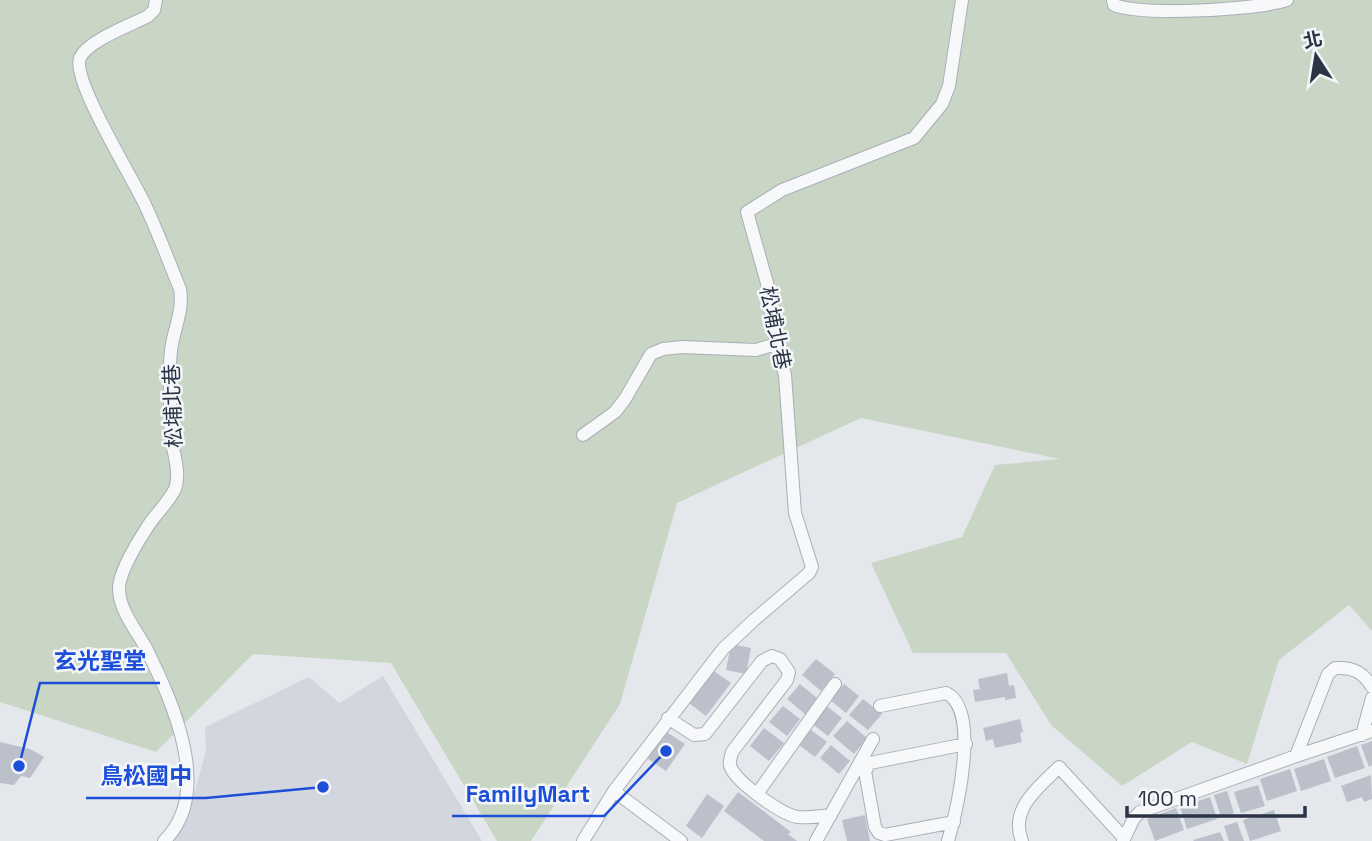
<svg xmlns="http://www.w3.org/2000/svg" width="1372" height="841" viewBox="0 0 1372 841" font-family="'Space Grotesk','Noto Sans TC',sans-serif">
	<style>
		.built { fill: #d2d6de }
		.green { fill: #c9d6c5 }
		.building { fill: #bbc0ca }
		.lines { fill: none; stroke-linecap: round; stroke-linejoin: round }
		.minor-casing { stroke: #a9aeb7; stroke-width: 14 }
		.minor { stroke: #f7f8fa; stroke-width: 12 }
		.labels { text-anchor: middle; stroke-width: 5; stroke-linejoin: round; paint-order: stroke }
		.street-label { font-size: 21px; fill: #2b3445; stroke: #f4f6f9 }
		.leader { fill: none; stroke: #1d4ed8; stroke-width: 2.5 }
		.callout-dot { fill: #1d4ed8; stroke: #f4f6f9; stroke-width: 2.5 }
		.callout-label { font-size: 23px; text-anchor: middle; font-weight: bold; fill: #1d4ed8; stroke: #f4f6f9; stroke-width: 5; stroke-linejoin: round; paint-order: stroke }
	</style>
	<rect width="100%" height="100%" fill="#e4e7ec"/>
	<path class="built" d="M 383,676 L 482,841 L 168,841 L 186,823 L 206,751 L 205,727 L 309,677 L 339,703 Z"/>
	<path class="green" d="M 0,0 L 1372,0 L 1372,631 L 1349,605 L 1279,660 L 1247,764 L 1192,742 L 1122,786 L 1051,725 L 1006,653 L 913,653 L 871,563 L 962,537 L 995,465 L 1060,459 L 861,418 L 677,503 L 620,704 L 531,841 L 497,841 L 391,663 L 253,654 L 156,752 L 0,702 Z"/>
	<path class="building" d="M 731,644 L 751,648 L 746,674 L 726,670 Z
		M 816,659 L 835,674 L 821,691 L 802,675 Z
		M 714,671 L 731,683 L 706,716 L 689,703 Z
		M 1007,673 L 1009,686 L 1014,685 L 1016,698 L 1005,700 L 1005,697 L 975,702 L 973,690 L 980,689 L 978,679 Z
		M 800,684 L 818,699 L 806,715 L 787,699 Z
		M 844,684 L 859,696 L 846,713 L 830,700 Z
		M 863,699 L 882,714 L 868,730 L 849,715 Z
		M 824,704 L 842,718 L 828,736 L 810,722 Z
		M 783,706 L 800,719 L 787,736 L 769,722 Z
		M 1020,719 L 1023,732 L 1020,733 L 1022,742 L 995,748 L 993,739 L 986,741 L 983,728 Z
		M 847,721 L 867,738 L 854,754 L 833,736 Z
		M 807,727 L 827,742 L 815,757 L 795,742 Z
		M 764,728 L 784,743 L 769,761 L 750,746 Z
		M 665,731 L 685,744 L 666,771 L 647,758 Z
		M 1372,741 L 1372,765 L 1369,767 L 1361,745 Z
		M 0,742 L 30,749 L 44,757 L 30,778 L 21,776 L 14,785 L 0,783 Z
		M 831,745 L 850,761 L 839,774 L 820,758 Z
		M 1357,746 L 1365,768 L 1335,778 L 1327,757 Z
		M 1324,759 L 1331,781 L 1301,791 L 1294,769 Z
		M 1290,769 L 1297,791 L 1267,801 L 1260,779 Z
		M 1371,775 L 1372,799 L 1364,802 L 1362,797 L 1347,802 L 1341,786 Z
		M 1258,785 L 1265,806 L 1241,813 L 1234,792 Z
		M 1227,791 L 1234,813 L 1221,817 L 1214,795 Z
		M 738,792 L 791,832 L 788,834 L 797,841 L 764,841 L 724,811 Z
		M 707,794 L 724,806 L 702,838 L 686,826 Z
		M 1210,797 L 1217,819 L 1187,829 L 1180,807 Z
		M 1176,808 L 1184,830 L 1155,841 L 1147,819 Z
		M 1274,810 L 1281,831 L 1250,841 L 1243,820 Z
		M 865,815 L 870,841 L 847,841 L 842,820 Z
		M 1237,822 L 1244,841 L 1229,841 L 1224,826 Z
		M 1220,832 L 1224,841 L 1194,841 L 1193,840 Z"/>
	<g class="lines">
		<g class="minor-casing">
			<path id="minor" d="M 156,0 L 154,10 L 148,16 C 131,25 87,41 80,58 C 71,80 136,183 147,209 C 159,235 169,262 180,289 C 184,311 173,330 171,351 C 169,367 170,384 170,399 C 170,411 170,424 171,436 C 173,453 181,473 175,489 C 169,501 158,512 150,523 C 140,538 118,573 119,590 C 120,611 136,630 146,648 C 171,699 215,792 164,841
				M 1113,0 L 1114,5 C 1145,16 1255,10 1287,0
				M 583,435 L 615,412 L 625,399 L 651,354 L 663,349 L 682,347 L 756,350 L 776,344
				M 880,706 L 946,693 C 981,709 957,810 948,841
				M 668,718 L 694,735 L 705,734 L 762,661 L 772,656 L 780,659 L 789,672 L 787,680 L 732,752 C 731,758 728,763 731,768 C 738,783 782,815 798,817 C 808,818 821,816 831,815
				M 1362,735 L 1372,698
				M 1296,756 L 1328,674 L 1335,668 C 1353,667 1363,672 1372,687
				M 614,791 L 681,841
				M 757,794 L 835,684
				M 954,822 L 885,835 L 879,833 L 875,827 L 865,771 L 870,763 L 966,744
				M 583,841 L 614,791 L 723,649 L 754,620 L 809,573 L 812,567 L 795,513 L 785,375 L 776,344 L 767,283 L 747,212 L 782,190 L 914,138 L 942,104 L 949,86 L 962,0
				M 816,841 L 873,739
				M 1022,841 C 1009,809 1039,787 1059,767 L 1124,838
				M 1123,841 L 1134,818 L 1140,812 L 1296,756 L 1372,731"/>
		</g>
		<use href="#minor" class="minor"/>
	</g>
	<g class="labels">
		<g class="street-label">
			<text transform="translate(775 328) rotate(79)" y="7">松埔北巷</text>
			<text transform="translate(173 406) rotate(-92)" y="7">松埔北巷</text>
		</g>
	</g>
	<path class="leader" d="M19 766L40 683H160M323 787L206 798H86M666 751L604 816H452"/>
	<g class="callout-dot">
		<circle cx="19" cy="766" r="7"/>
		<circle cx="323" cy="787" r="7"/>
		<circle cx="666" cy="751" r="7"/>
	</g>
	<g class="callout-label">
		<text x="100" y="669">玄光聖堂</text>
		<text x="146" y="784">鳥松國中</text>
		<text x="528" y="802">FamilyMart</text>
	</g>
	<g transform="translate(1316 56) rotate(348)" stroke="#f4f6f9" stroke-width="5" paint-order="stroke">
	<path d="M0-5L12 26L0 18L-12 26Z" fill="#2b3445"/>
	<text y="-10" font-size="19" font-weight="bold" text-anchor="middle" fill="#2b3445">北</text>
	</g>
	<path d="M1127 806v10h178v-10" fill="none" stroke="#2b3445" stroke-width="3.5"/>
	<text x="1138" y="806" font-size="21" fill="#2b3445" stroke="#f4f6f9" stroke-width="5" paint-order="stroke">100 m</text>
</svg>
